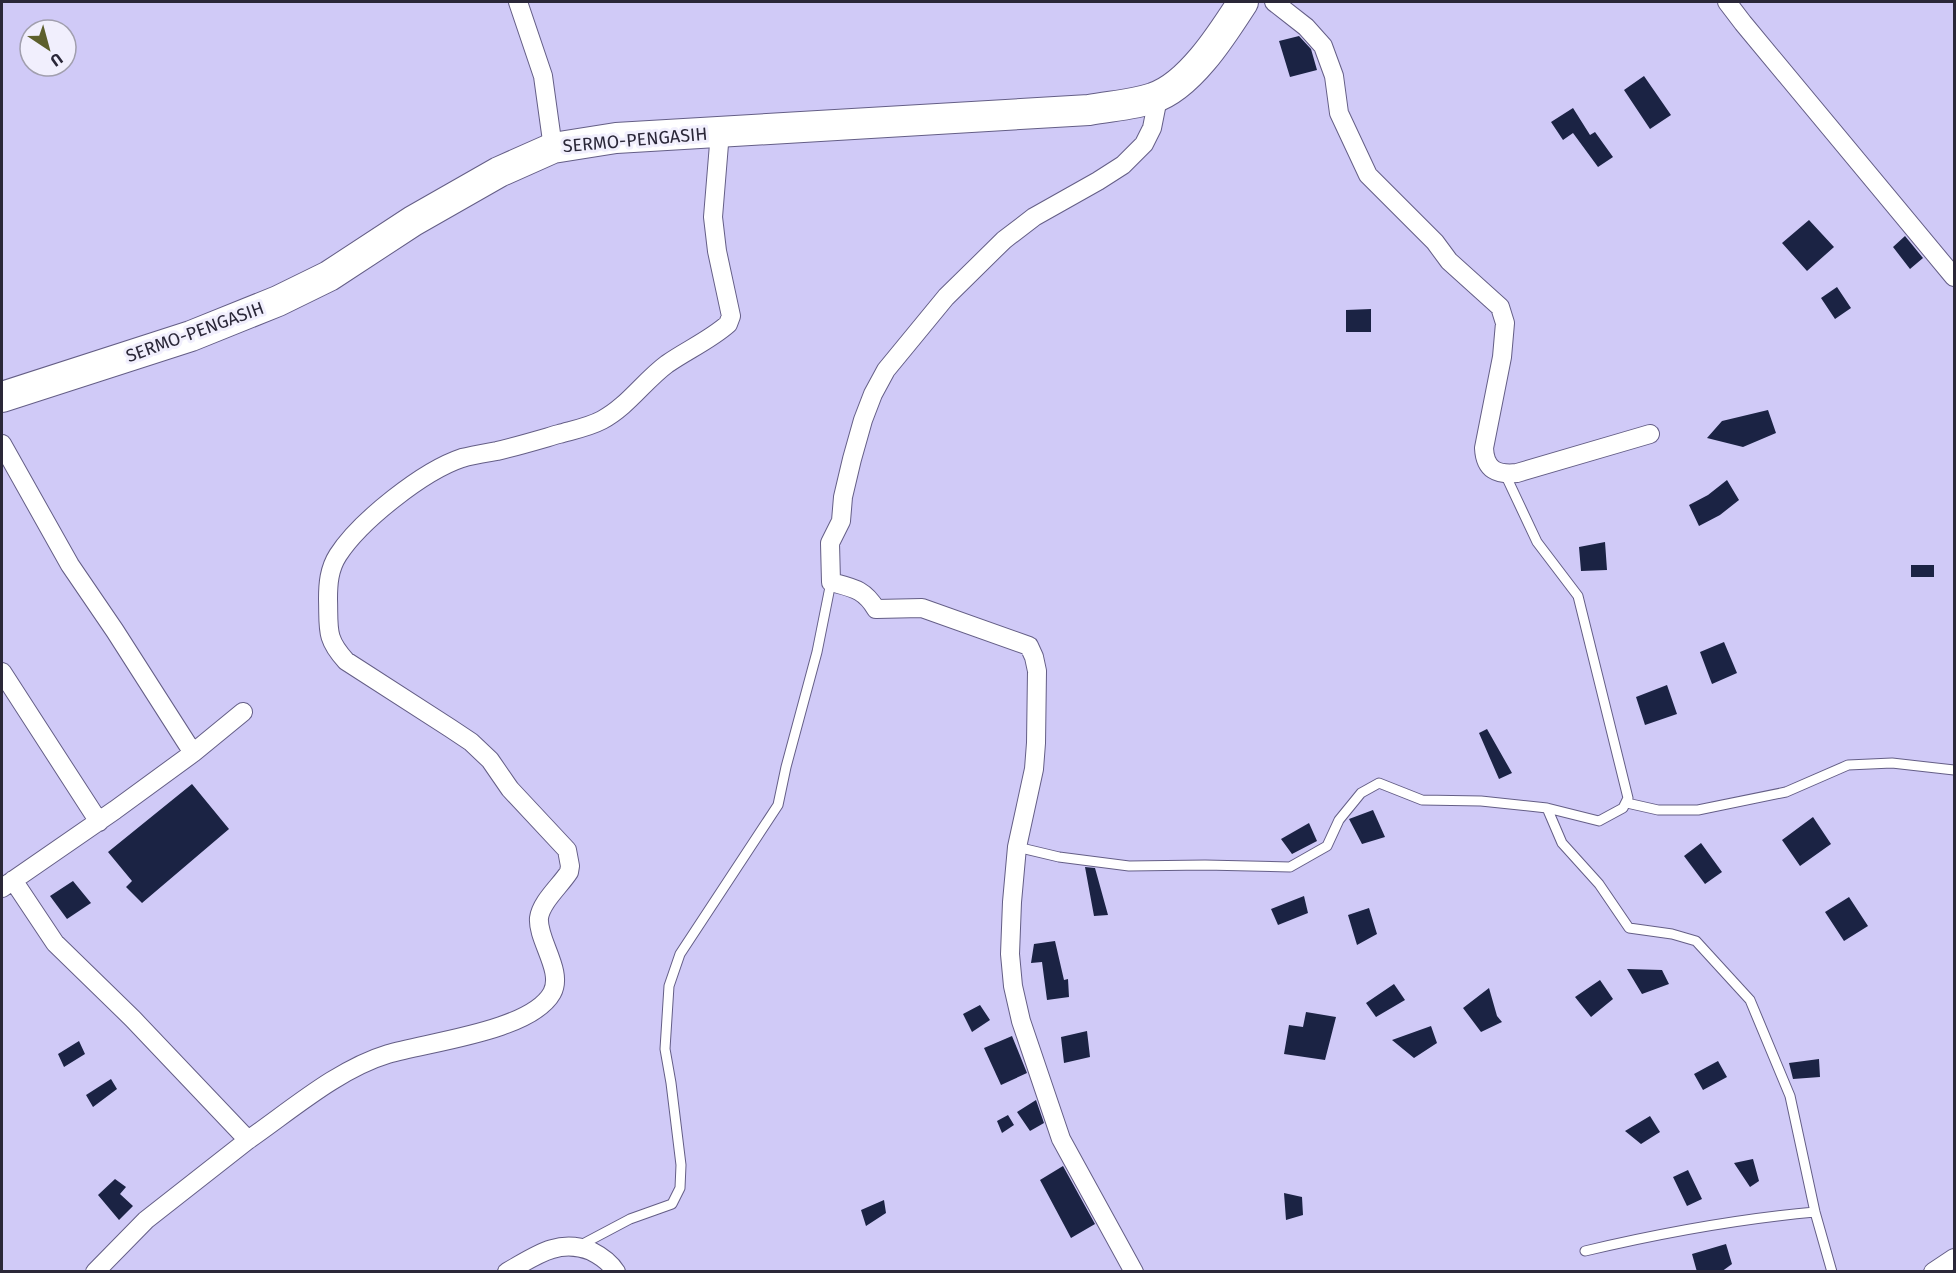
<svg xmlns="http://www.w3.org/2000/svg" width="1956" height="1273" viewBox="0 0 1956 1273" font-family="'Fira Sans',sans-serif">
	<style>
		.building { fill: #1b2344 }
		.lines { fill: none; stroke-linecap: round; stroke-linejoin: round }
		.lane-casing { stroke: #645e86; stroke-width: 11 }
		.street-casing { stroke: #645e86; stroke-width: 20 }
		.primary-casing { stroke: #645e86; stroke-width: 32 }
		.lane { stroke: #fff; stroke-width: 9 }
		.street { stroke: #fff; stroke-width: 18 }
		.primary { stroke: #fff; stroke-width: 30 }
		.labels { text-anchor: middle; stroke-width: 6; stroke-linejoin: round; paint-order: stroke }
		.street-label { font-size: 18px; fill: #2a2738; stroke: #f1effd }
	</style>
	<rect width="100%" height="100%" fill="#d0caf7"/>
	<path class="building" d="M 1299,36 L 1311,49 L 1317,70 L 1290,77 L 1279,41 Z
		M 1644,76 L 1671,115 L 1650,129 L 1624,90 Z
		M 1573,108 L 1590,135 L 1595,132 L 1613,157 L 1598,167 L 1573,133 L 1563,140 L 1551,122 Z
		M 1809,220 L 1834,247 L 1807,271 L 1782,243 Z
		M 1905,236 L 1923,258 L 1910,269 L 1893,247 Z
		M 1837,287 L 1851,308 L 1835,319 L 1821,298 Z
		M 1371,309 L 1371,332 L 1346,332 L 1346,310 Z
		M 1768,410 L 1776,433 L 1743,447 L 1707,438 L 1722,421 Z
		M 1727,480 L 1739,500 L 1720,515 L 1699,526 L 1689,505 L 1708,495 Z
		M 1605,542 L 1607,570 L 1581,571 L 1579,547 Z
		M 1911,565 L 1934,565 L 1934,577 L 1911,577 Z
		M 1724,642 L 1737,673 L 1712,684 L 1700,652 Z
		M 1667,685 L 1677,714 L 1645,725 L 1636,697 Z
		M 1487,729 L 1512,773 L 1499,779 L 1479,733 Z
		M 192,784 L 229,829 L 142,903 L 126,887 L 132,881 L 108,852 Z
		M 1373,810 L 1385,837 L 1362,844 L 1349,819 Z
		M 1813,817 L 1831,844 L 1800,866 L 1782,840 Z
		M 1309,823 L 1317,841 L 1292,854 L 1281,839 Z
		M 1701,843 L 1722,872 L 1705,884 L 1684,856 Z
		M 1085,867 L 1095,868 L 1108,915 L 1094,916 Z
		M 73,881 L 91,903 L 67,919 L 50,896 Z
		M 1304,896 L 1308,913 L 1278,925 L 1271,909 Z
		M 1849,897 L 1868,926 L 1844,941 L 1825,912 Z
		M 1369,908 L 1377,934 L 1357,945 L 1348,915 Z
		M 1055,941 L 1064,980 L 1068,979 L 1069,997 L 1047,1000 L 1042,962 L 1031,963 L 1034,944 Z
		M 1627,969 L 1662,970 L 1669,984 L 1642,994 Z
		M 1600,980 L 1613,999 L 1591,1017 L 1575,997 Z
		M 1394,984 L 1405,1000 L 1376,1017 L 1366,1003 Z
		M 1489,988 L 1497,1016 L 1502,1022 L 1481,1032 L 1463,1008 Z
		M 980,1005 L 990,1020 L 972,1032 L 963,1014 Z
		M 1306,1012 L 1336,1017 L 1325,1060 L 1284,1054 L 1289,1025 L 1303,1027 Z
		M 1431,1026 L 1437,1043 L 1414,1058 L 1392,1040 Z
		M 1087,1031 L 1090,1057 L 1064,1063 L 1061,1037 Z
		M 1012,1036 L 1027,1073 L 1001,1085 L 984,1048 Z
		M 79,1041 L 85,1054 L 64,1067 L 58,1054 Z
		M 1819,1059 L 1820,1077 L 1793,1079 L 1789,1063 Z
		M 1718,1061 L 1727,1077 L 1703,1090 L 1694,1074 Z
		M 111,1079 L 117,1089 L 93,1107 L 86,1095 Z
		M 1036,1100 L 1044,1123 L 1030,1131 L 1017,1112 Z
		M 1008,1115 L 1014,1125 L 1002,1133 L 997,1121 Z
		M 1650,1116 L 1660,1132 L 1641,1144 L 1625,1131 Z
		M 1753,1159 L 1759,1181 L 1750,1187 L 1734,1163 Z
		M 1063,1166 L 1095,1224 L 1071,1238 L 1040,1180 Z
		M 1688,1170 L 1702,1199 L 1687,1206 L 1673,1177 Z
		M 115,1179 L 126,1187 L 120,1194 L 133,1206 L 119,1220 L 98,1195 Z
		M 1284,1193 L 1302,1197 L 1303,1215 L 1286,1220 Z
		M 884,1200 L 886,1213 L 866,1226 L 861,1210 Z
		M 1726,1244 L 1732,1264 L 1721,1272 L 1697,1272 L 1692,1254 Z"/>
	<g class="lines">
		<g class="lane-casing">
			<path id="lane" d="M 1627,803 L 1658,810 L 1698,810 L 1786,792 L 1848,765 L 1892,763 L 1954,770
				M 1547,808 L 1562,843 L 1599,884 L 1629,928 L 1672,934 L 1696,941 L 1750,1000 L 1790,1096 L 1815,1212 L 1832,1272
				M 1017,847 L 1059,857 L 1129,866 L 1205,865 L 1290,867 L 1327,846 L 1339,820 L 1361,793 L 1379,783 L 1422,800 L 1481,801 L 1547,808 L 1599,821 L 1623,808 L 1628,798 L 1578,596 L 1537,542 L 1505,474
				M 579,1246 L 630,1219 L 672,1204 L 680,1188 L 681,1165 L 671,1083 L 665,1049 L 669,986 L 680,954 L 778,805 L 786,767 L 817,652 L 831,582
				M 1585,1251 C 1661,1233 1737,1219 1815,1212"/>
		</g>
		<g class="street-casing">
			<path id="street" d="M 518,2 L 543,76 L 553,148
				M 1274,2 L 1306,27 L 1323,46 L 1334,76 L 1339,113 L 1368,175 L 1435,242 L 1449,261 L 1500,307 L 1505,323 L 1502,357 L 1484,448 C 1485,470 1497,475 1517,473 L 1650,434
				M 1727,2 L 1743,23 L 1954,277
				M 2,444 L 70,565 L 115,631 L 193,753 L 115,810 L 2,888
				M 2,672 L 99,822
				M 193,753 L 243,712
				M 13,880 L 55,943 L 133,1019 L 248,1140 L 146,1220 L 95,1272
				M 248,1140 C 290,1111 338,1069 388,1054 C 428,1042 531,1031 552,993 C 564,971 537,940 539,918 C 541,902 560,886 569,872 L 570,866 L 567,850 L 510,789 L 490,760 L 471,742 L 450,728 L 346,661 C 325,638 329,629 328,599 C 328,584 329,569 338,555 C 360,521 423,471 462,458 C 473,455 486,453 497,451 C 518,446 538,440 559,434 C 573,430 589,427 602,420 C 628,406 644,381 667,364 C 687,350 710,340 728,324 L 731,316 L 717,251 L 713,217 L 720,132
				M 507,1272 C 535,1256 558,1238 591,1251 C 601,1256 610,1262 616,1272
				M 1134,1272 L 1061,1139 L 1021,1021 L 1013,986 L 1010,954 L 1012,902 L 1017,847 L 1034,769 L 1036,743 L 1037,671 L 1034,657 L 1029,646 L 922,608 L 876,609 C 864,589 853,588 831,582 L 830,543 L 841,521 L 843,497 L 852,459 L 863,420 L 873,394 L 886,370 L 946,297 L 1004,240 L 1034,217 L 1098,181 L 1123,165 L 1144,144 L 1152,128 L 1156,108 L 1154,98
				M 1933,1272 L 1954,1258"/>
		</g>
		<g class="primary-casing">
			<path id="primary" d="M 2,397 L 191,336 L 278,301 L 329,276 L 413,221 L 499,172 L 553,148 L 616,138 L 1089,110 C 1110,106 1133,105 1153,98 C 1190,86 1223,33 1243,2"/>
		</g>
		<use href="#lane" class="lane"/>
		<use href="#street" class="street"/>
		<use href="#primary" class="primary"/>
	</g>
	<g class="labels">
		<g class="street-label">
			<text transform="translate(635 140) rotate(-5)" y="6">SERMO-PENGASIH</text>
			<text transform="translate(195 332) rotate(-20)" y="6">SERMO-PENGASIH</text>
		</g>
	</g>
	<rect width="1956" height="1273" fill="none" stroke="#2a2738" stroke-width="6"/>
	<g transform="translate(48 48) rotate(144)"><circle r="28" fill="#f1effd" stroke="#a19fae" stroke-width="1.5"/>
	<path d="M0-4.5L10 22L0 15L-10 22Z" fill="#5d5f2c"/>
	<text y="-9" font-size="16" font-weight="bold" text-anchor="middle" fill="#2a2738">U</text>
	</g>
</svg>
